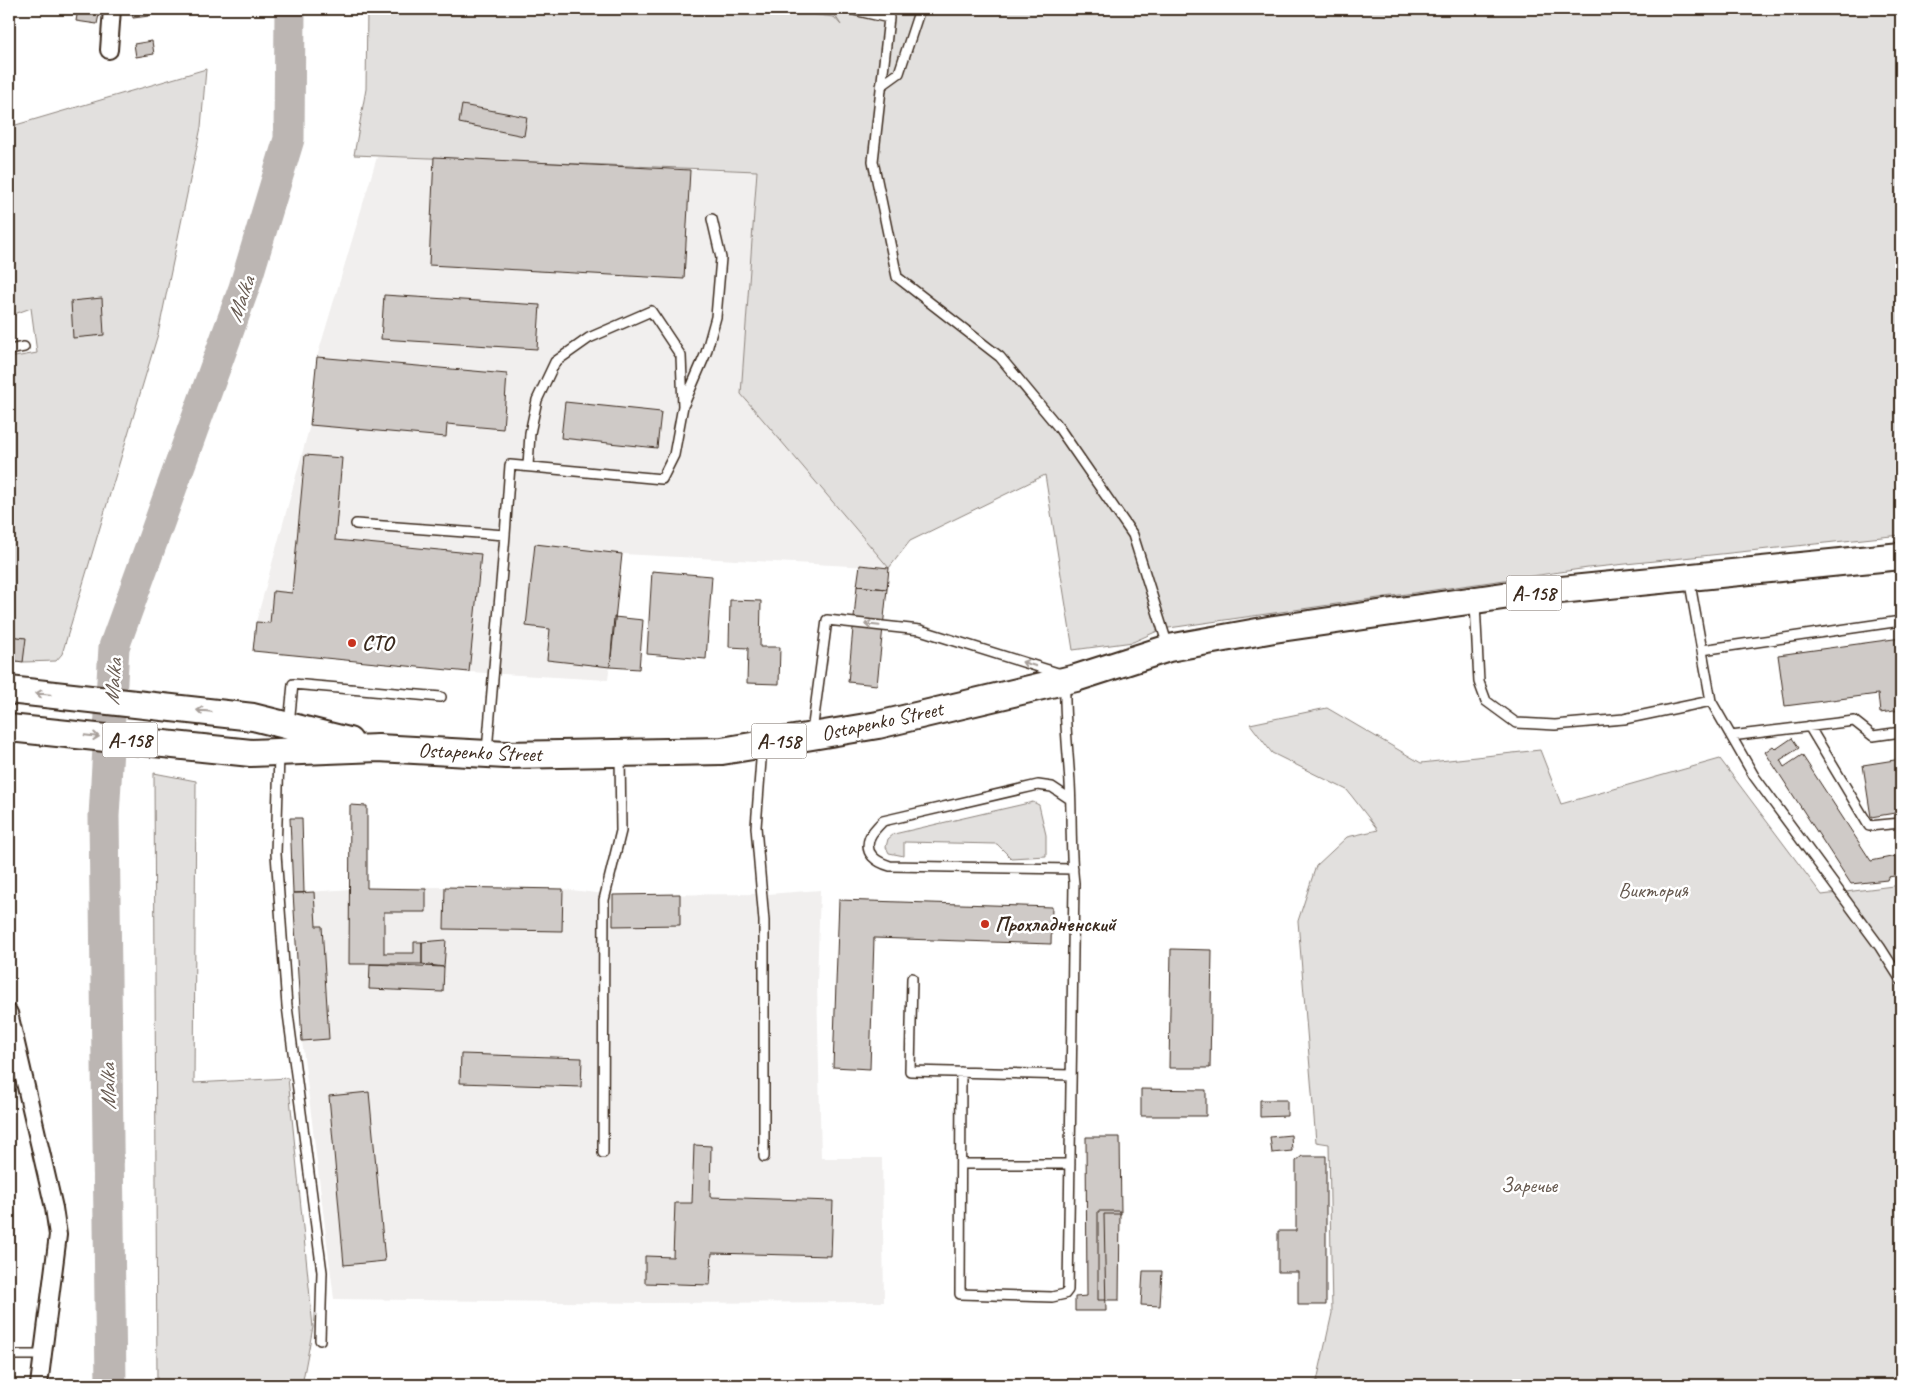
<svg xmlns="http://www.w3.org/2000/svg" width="1910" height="1394" viewBox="0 0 1910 1394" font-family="Caveat,sans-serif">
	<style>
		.built { fill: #f1efee }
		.green { fill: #e2e0de; stroke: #8e857e }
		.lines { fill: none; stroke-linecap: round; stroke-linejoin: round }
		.river { stroke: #bcb6b3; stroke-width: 31 }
		.building { fill: #cfcac7; stroke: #3b2a1e }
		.lane-casing { stroke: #3b2a1e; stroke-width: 12 }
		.street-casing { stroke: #3b2a1e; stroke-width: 20 }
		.primary-casing { stroke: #3b2a1e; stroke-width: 30 }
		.lane { stroke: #fff; stroke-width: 9 }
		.street { stroke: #fff; stroke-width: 16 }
		.primary { stroke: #fff; stroke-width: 26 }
		.oneway { stroke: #a79f9a }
		.poi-dot { fill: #c8321e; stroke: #fff; stroke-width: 2 }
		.labels { text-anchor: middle; stroke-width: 5; stroke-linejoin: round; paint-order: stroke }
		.shield { fill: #fff; stroke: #766a62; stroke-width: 1 }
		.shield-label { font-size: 20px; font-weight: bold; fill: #3b2a1e }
		.poi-label { font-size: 21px; font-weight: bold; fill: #3b2a1e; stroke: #fff; text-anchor: start }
		.street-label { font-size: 21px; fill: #3b2a1e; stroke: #fff }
		.park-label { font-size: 21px; fill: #65584e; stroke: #fff }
		.water-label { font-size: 22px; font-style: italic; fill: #685b52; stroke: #fff }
	</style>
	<rect width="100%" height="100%" fill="#fff"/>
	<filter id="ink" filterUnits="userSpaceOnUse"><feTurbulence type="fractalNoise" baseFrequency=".02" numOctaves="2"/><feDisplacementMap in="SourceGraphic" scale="10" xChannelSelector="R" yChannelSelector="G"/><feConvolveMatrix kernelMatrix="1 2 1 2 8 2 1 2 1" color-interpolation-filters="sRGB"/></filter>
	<g filter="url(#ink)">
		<path class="built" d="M 377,157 L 434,157 L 690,170 L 757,171 L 742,394 L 889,568 L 622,554 L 608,680 L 469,672 L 253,651 L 256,622 L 310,425 L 317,357 Z
			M 445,887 L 563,889 L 613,895 L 768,894 L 820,890 L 817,983 L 821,1158 L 882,1158 L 884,1302 L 644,1303 L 334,1299 L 302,1041 L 293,893 L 367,888 Z"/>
		<path class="green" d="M 367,9 L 769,9 L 834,17 L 841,25 L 831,9 L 1901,9 L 1901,535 L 1588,568 L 1162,629 L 1133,642 L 1073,650 L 1045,475 L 910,541 L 889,568 L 741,394 L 757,171 L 354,155 L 366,89 Z
			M 206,69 L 201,127 L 158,334 L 62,654 L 56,661 L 23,662 L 25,638 L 9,636 L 9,358 L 37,353 L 31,308 L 9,316 L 9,127 Z
			M 1327,708 L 1421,763 L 1540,750 L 1561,804 L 1720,759 L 1822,895 L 1901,885 L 1901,1385 L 1304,1385 L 1317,1381 L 1332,1313 L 1329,1144 L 1316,1142 L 1298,921 L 1316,866 L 1347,837 L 1378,830 L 1347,790 L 1272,753 L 1250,724 Z
			M 154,773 L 196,781 L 194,1083 L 288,1078 L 313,1327 L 302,1385 L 157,1385 Z
			M 1033,802 L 1039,805 L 1046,835 L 1046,856 L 1011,858 L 997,844 L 904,842 L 904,856 L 889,853 L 886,847 L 888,839 L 894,834 Z"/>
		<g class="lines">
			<path class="river" d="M 111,1385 L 104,816 L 114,647 L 244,288 L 289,139 L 290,9"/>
		</g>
		<path class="building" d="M 78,9 L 100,10 L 97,24 L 76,21 Z
			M 132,9 L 148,9 L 149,16 L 133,18 Z
			M 152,41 L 154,54 L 136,57 L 134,44 Z
			M 462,105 L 527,117 L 524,136 L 459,123 Z
			M 434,157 L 690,170 L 684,279 L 429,265 Z
			M 384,295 L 540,305 L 537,349 L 381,339 Z
			M 102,298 L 104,335 L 73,338 L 71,301 Z
			M 317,357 L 507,374 L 503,429 L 447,424 L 446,437 L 310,425 Z
			M 565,402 L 661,412 L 657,448 L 561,438 Z
			M 305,455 L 342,458 L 335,540 L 481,554 L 469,672 L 253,651 L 256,622 L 270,623 L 273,591 L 292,593 Z
			M 535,544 L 622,554 L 610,667 L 547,660 L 550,629 L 526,626 Z
			M 860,565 L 889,568 L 887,589 L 857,586 Z
			M 652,571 L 712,576 L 706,659 L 647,654 Z
			M 857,586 L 887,589 L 877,685 L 848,682 Z
			M 730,600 L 761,601 L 760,647 L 780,647 L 779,684 L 747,683 L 748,648 L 729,647 Z
			M 614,617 L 643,620 L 639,669 L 610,667 Z
			M 9,636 L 26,638 L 23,662 L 9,660 Z
			M 1901,638 L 1901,710 L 1880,713 L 1878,694 L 1785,706 L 1778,655 Z
			M 1792,738 L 1799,748 L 1780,760 L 1784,767 L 1802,755 L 1871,861 L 1901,855 L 1901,875 L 1888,877 L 1887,880 L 1851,884 L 1765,752 L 1773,746 L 1776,749 Z
			M 1901,759 L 1901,812 L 1871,817 L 1863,765 Z
			M 350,805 L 367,806 L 367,888 L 426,889 L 426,912 L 384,912 L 384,953 L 414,953 L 414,942 L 422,942 L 422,964 L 349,964 Z
			M 290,818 L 302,818 L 304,893 L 293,893 Z
			M 445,887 L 563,889 L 562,931 L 444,929 Z
			M 314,892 L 316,926 L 322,926 L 329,1039 L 302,1041 L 293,893 Z
			M 680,894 L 680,925 L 613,926 L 613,895 Z
			M 839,900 L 1052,907 L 1051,944 L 874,938 L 870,1069 L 833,1067 Z
			M 446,940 L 444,967 L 422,964 L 422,942 Z
			M 1171,949 L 1212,950 L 1210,1068 L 1169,1068 Z
			M 370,964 L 444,967 L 443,992 L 369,989 Z
			M 461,1054 L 582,1058 L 581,1087 L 460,1083 Z
			M 1141,1089 L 1206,1090 L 1206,1116 L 1141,1116 Z
			M 369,1092 L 385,1261 L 344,1265 L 329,1096 Z
			M 1260,1100 L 1287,1100 L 1287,1116 L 1260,1117 Z
			M 1291,1135 L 1292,1151 L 1272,1153 L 1270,1137 Z
			M 1086,1137 L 1120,1137 L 1121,1214 L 1104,1214 L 1106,1311 L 1075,1311 L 1075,1297 L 1087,1296 Z
			M 694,1145 L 711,1146 L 710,1197 L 833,1201 L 831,1256 L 712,1253 L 710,1285 L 645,1283 L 645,1256 L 673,1257 L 675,1203 L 692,1203 Z
			M 1302,1156 L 1326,1156 L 1326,1305 L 1298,1305 L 1298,1272 L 1278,1272 L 1278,1231 L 1296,1231 L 1296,1161 Z
			M 1098,1211 L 1120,1211 L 1119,1300 L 1098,1300 Z
			M 1143,1271 L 1162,1271 L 1160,1306 L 1141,1305 Z"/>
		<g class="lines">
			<g class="lane-casing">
				<path id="lane" d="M 849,9 L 889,18 L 873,161 L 897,277 L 1000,357 L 1059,428 L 1133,535 L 1168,646
					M 881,86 L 899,73 L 920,9
					M 9,350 L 24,347
					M 684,404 L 706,353 L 716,317 L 721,258 L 712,219
					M 356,524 L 505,535 L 487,751
					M 505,535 L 510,465 L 662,479 L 674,455 L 683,406 L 681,356 L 651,311 L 589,338 L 555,362 L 537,400 L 530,433 L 528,466
					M 1689,578 L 1711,701 L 1754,776 L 1880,947 L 1901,980
					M 1475,603 L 1479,682 L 1486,701 L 1516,723 L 1555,725 L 1624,719 L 1711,701
					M 1702,650 L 1901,621
					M 289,724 L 293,684 L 441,697
					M 1809,726 L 1869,826 L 1901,823
					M 812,732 L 827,620 L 920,630 L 1061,674
					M 1731,736 L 1854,721 L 1873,736 L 1901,732
					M 762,747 L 756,827 L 764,921 L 764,1157
					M 279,755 L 276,854 L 287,1006 L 322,1272 L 320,1340
					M 1070,799 L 1052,787 L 1038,785 L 883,821 C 879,825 872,832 870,837 C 863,854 877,862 890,866 L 1073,869
					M 912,978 L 910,1071 L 1071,1075
					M 961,1072 L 960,1294 L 1052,1297 L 1065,1294 L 1068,1290 L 1074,883 C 1070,850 1072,817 1070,783 C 1068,749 1064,717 1065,683
					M 603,1153 L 604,900 L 621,831 L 620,755
					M 961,1164 L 1070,1164
					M 9,1355 L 43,1355"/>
			</g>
			<g class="street-casing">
				<path id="street" d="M 109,50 L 112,9
					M 9,1013 L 54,1208 L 58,1235 L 39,1385"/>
			</g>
			<g class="primary-casing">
				<path id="primary" d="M 9,690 L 253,717 L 349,741
					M 9,728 L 251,753 L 378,748 L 506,755 L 722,751 L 878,725 L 1076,678 L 1169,648 L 1274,629 L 1510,595 L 1901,556"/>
			</g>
			<use href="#lane" class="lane"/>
			<use href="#street" class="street"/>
			<use href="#primary" class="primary"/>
		</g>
		<defs><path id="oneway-shaft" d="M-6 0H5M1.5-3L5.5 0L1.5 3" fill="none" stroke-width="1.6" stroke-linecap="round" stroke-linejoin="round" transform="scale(1.25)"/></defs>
		<g class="oneway">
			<use href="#oneway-shaft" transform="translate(872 625) rotate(-174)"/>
			<use href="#oneway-shaft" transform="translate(1029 664) rotate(-163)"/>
			<use href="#oneway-shaft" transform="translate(43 694) rotate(-174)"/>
			<use href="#oneway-shaft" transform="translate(204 711) rotate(-174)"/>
			<use href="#oneway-shaft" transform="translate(92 736) rotate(6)"/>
		</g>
	</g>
	<g class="poi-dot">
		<circle cx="352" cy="643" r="5"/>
		<circle cx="985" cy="924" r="5"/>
	</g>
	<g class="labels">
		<g class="shield">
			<rect x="1506.5" y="575.5" width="55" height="35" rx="4"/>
			<rect x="102.5" y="722.5" width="55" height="35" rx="4"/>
			<rect x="751.5" y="723.5" width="55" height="35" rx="4"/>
		</g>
		<g class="shield-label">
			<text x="1534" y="600">А-158</text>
			<text x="130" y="747">А-158</text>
			<text x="779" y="748">А-158</text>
		</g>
		<g class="poi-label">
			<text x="362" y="650">СТО</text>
			<text x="995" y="931">Прохладненский</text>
		</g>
		<g class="street-label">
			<text transform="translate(882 721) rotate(-12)" y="7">Ostapenko Street</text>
			<text transform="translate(480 752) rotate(2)" y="7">Ostapenko Street</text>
		</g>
		<g class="park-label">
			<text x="1653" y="897">Виктория</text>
			<text x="1529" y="1192">Заречье</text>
		</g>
		<g class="water-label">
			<text transform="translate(240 299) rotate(-71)" y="8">Malka</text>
			<text transform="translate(112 682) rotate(-86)" y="8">Malka</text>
			<text transform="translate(107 1087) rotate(-91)" y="8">Malka</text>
		</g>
	</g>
	<rect width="1910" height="1394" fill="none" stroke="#fff" stroke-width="30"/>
	<rect x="15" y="15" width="1880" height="1364" fill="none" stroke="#3b2a1e" stroke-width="2" filter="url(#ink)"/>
</svg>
